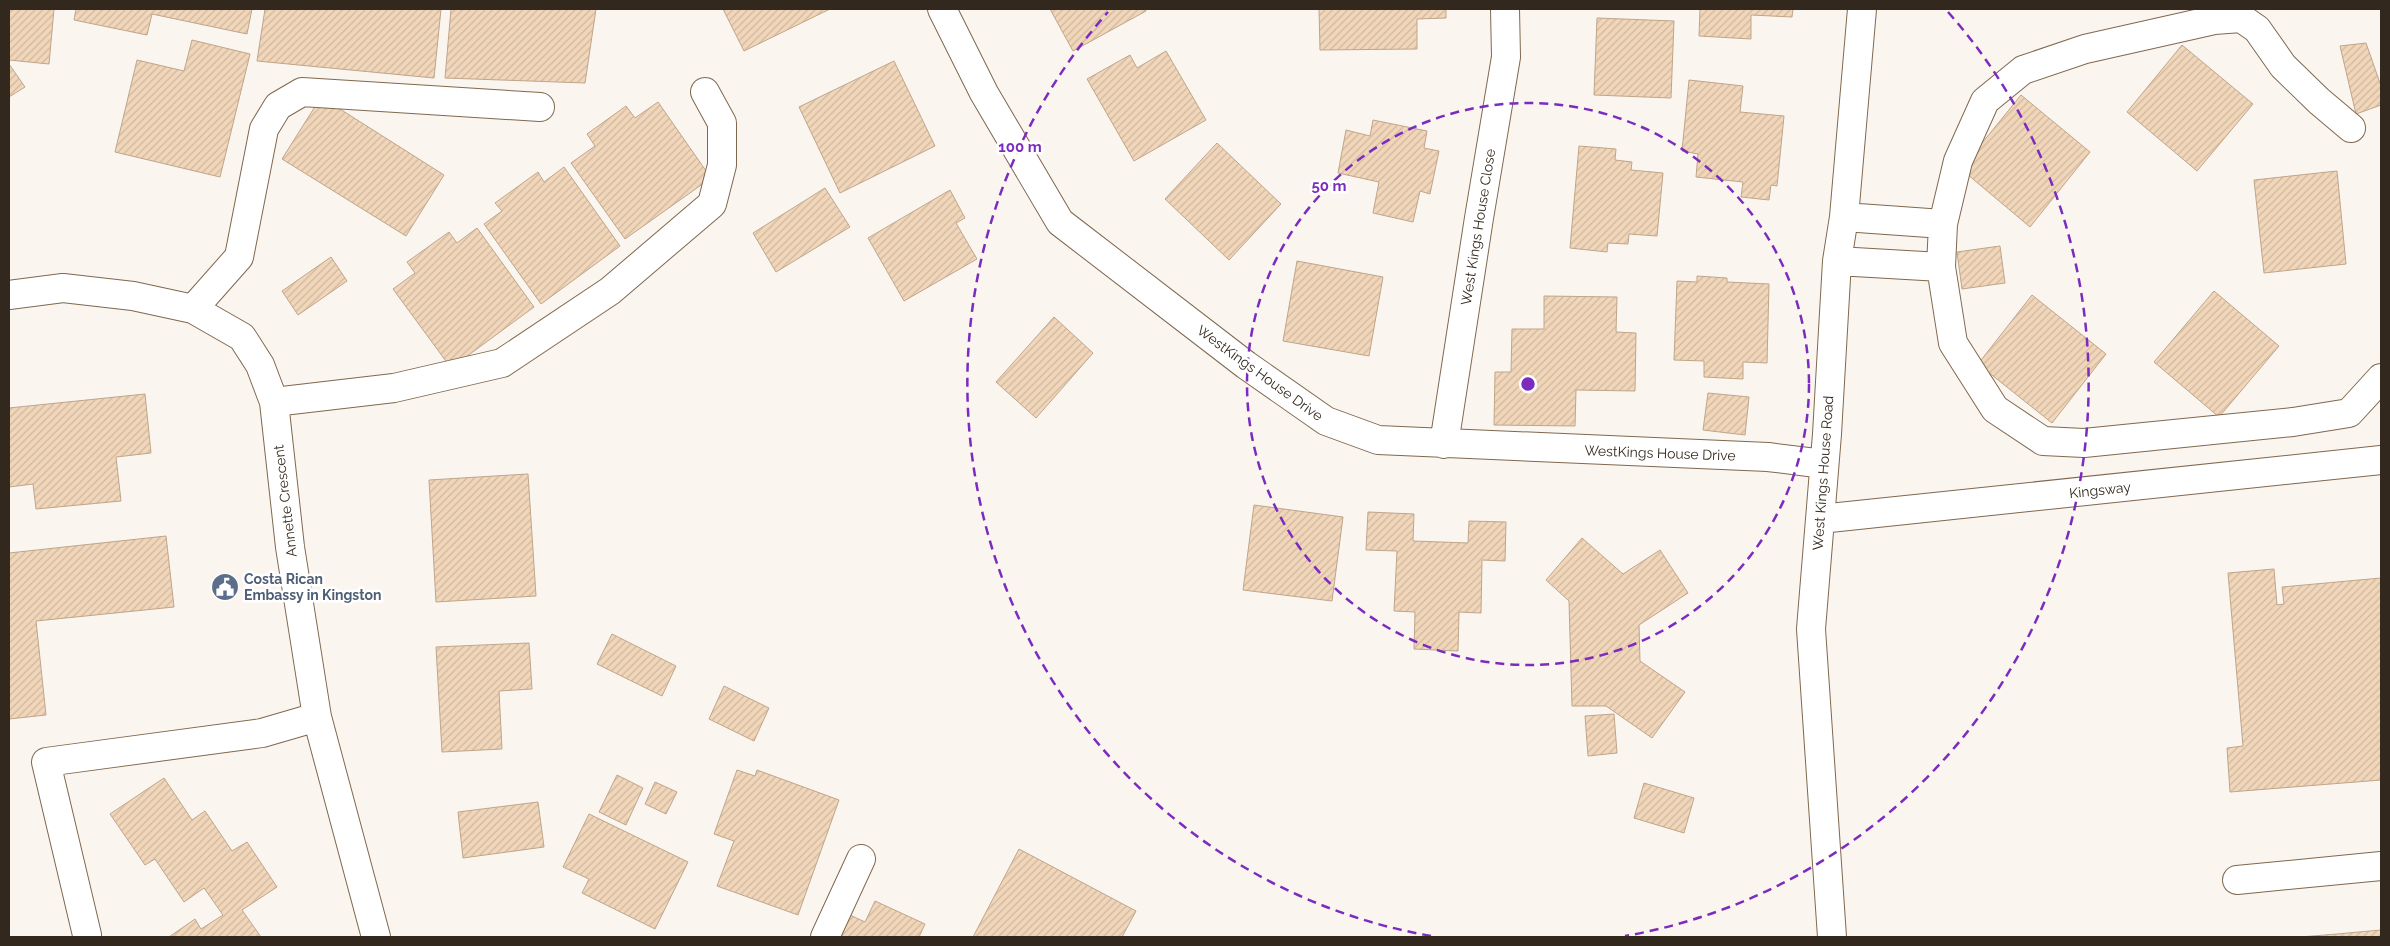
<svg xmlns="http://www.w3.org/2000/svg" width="2390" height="946" viewBox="0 0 2390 946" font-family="Raleway,sans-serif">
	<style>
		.building { fill: url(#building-hatch); stroke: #bfa58a }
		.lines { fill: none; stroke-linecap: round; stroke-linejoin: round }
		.minor-casing { stroke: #7f684e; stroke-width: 30 }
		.minor { stroke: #fff; stroke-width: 28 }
		.ring { fill: none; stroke: #7b2cbf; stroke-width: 2.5; stroke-dasharray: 9 6 }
		.labels { text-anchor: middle; stroke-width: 5; stroke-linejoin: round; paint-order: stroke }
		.street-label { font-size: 14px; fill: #32281e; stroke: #fff }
		.service-label { font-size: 14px; font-weight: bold; fill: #4e5e75; stroke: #fff; text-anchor: start }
		.centre { fill: #7b2cbf; stroke: #fff; stroke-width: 2.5 }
		.ring-label { font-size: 15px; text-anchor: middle; font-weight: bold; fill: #7b2cbf; stroke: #fff; stroke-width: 5; stroke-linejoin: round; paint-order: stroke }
	</style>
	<defs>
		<pattern id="building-hatch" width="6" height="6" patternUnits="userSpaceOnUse" patternTransform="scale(1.25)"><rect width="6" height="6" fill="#f1d6ba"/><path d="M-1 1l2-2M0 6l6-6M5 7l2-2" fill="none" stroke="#cfb89f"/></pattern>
	</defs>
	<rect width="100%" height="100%" fill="#fbf5f0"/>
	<path class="building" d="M 9,9 L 54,9 L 49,64 L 9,60 Z
		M 76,9 L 252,9 L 247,34 L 152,14 L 147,35 L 74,20 Z
		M 265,9 L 441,9 L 434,78 L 257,61 Z
		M 451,9 L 596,9 L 585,83 L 445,78 Z
		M 723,9 L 830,9 L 744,51 Z
		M 1050,9 L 1145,9 L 1146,11 L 1073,51 Z
		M 1319,9 L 1446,9 L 1446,18 L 1417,19 L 1417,49 L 1320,50 Z
		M 1700,9 L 1793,9 L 1792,17 L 1751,15 L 1751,39 L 1699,36 Z
		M 1597,18 L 1674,21 L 1671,98 L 1594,95 Z
		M 192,40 L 250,54 L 220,177 L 115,152 L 137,60 L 184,71 Z
		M 2366,43 L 2381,86 L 2381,105 L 2356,114 L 2340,46 Z
		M 2182,45 L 2253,104 L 2197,171 L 2127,112 Z
		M 1166,51 L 1206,120 L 1134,161 L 1087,79 L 1130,55 L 1137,68 Z
		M 894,61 L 935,146 L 840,193 L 799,107 Z
		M 9,64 L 25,87 L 9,97 Z
		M 1689,80 L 1743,86 L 1740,112 L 1784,116 L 1777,186 L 1771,185 L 1769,200 L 1741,197 L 1743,182 L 1696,177 L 1698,154 L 1682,151 Z
		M 2021,95 L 2090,152 L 2030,227 L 1961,169 Z
		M 321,97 L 444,175 L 406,236 L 282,159 Z
		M 658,102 L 711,178 L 625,239 L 571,163 L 595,146 L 587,134 L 626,106 L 635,118 Z
		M 1373,120 L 1427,131 L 1424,148 L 1439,151 L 1430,194 L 1420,191 L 1413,222 L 1373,213 L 1379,182 L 1338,173 L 1346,130 L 1370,136 Z
		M 1217,143 L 1281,204 L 1229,260 L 1165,199 Z
		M 1579,146 L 1616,149 L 1615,160 L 1632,162 L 1631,170 L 1663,173 L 1657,236 L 1629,234 L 1628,244 L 1608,243 L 1607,252 L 1570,248 Z
		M 564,167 L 620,246 L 541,304 L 484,224 L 502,211 L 495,203 L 538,172 L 544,182 Z
		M 2337,171 L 2346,264 L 2264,273 L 2254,180 Z
		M 825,188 L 850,227 L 776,272 L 753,233 Z
		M 950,190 L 965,218 L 956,223 L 977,259 L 904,301 L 868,238 Z
		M 477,228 L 534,307 L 451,368 L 393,289 L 415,273 L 407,262 L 449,232 L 457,243 Z
		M 2000,246 L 2005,283 L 1962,289 L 1957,252 Z
		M 331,257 L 347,281 L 298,315 L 282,291 Z
		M 1297,261 L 1383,277 L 1369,356 L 1283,341 Z
		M 1697,276 L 1727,278 L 1727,282 L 1769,284 L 1767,363 L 1743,362 L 1743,379 L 1704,377 L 1704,361 L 1674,360 L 1677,281 L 1697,282 Z
		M 2214,291 L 2279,346 L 2219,417 L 2154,362 Z
		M 2032,295 L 2106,354 L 2052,423 L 1978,364 Z
		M 1544,296 L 1617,297 L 1616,332 L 1636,333 L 1635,391 L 1576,390 L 1575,426 L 1494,425 L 1495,372 L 1511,372 L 1512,329 L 1544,329 Z
		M 1054,317 L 1093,353 L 1036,418 L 996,382 Z
		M 1708,393 L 1749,397 L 1745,435 L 1703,430 Z
		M 145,394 L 151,453 L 116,457 L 121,501 L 36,509 L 33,484 L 9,487 L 9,408 Z
		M 528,474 L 536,596 L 436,602 L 429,480 Z
		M 1254,505 L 1343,517 L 1332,601 L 1243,590 Z
		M 1368,512 L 1414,514 L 1413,541 L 1468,543 L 1469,521 L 1506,522 L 1505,561 L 1482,560 L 1481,613 L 1459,612 L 1458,651 L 1414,649 L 1415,612 L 1394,611 L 1397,551 L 1366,550 Z
		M 166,536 L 174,607 L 36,621 L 46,715 L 9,719 L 9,553 Z
		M 1582,538 L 1623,574 L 1660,550 L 1688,593 L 1639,625 L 1640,661 L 1685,692 L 1652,738 L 1606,706 L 1572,706 L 1569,601 L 1546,580 Z
		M 2274,569 L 2277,605 L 2284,604 L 2282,587 L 2381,578 L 2381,780 L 2230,792 L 2227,748 L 2243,746 L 2228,573 Z
		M 612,634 L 676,666 L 662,696 L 597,664 Z
		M 529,643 L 532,689 L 499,691 L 502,749 L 442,752 L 436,647 Z
		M 724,686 L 769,708 L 754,741 L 709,719 Z
		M 1614,714 L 1617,753 L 1588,756 L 1585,716 Z
		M 737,770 L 755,776 L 757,770 L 839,800 L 798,915 L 717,886 L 734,841 L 714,834 Z
		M 617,775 L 643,788 L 626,825 L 599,812 Z
		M 164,778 L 192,820 L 205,811 L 232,851 L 247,842 L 277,887 L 242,910 L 261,937 L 169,937 L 195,919 L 201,929 L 223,915 L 204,888 L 184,902 L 155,859 L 145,865 L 110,814 Z
		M 655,782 L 677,792 L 666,814 L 645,804 Z
		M 1644,783 L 1694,798 L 1684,833 L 1634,818 Z
		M 538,802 L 544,847 L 463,858 L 458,812 Z
		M 589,814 L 688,862 L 655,929 L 582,893 L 589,879 L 563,867 Z
		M 1019,849 L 1136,911 L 1122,937 L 973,937 Z
		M 875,901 L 925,924 L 919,937 L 839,937 L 850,915 L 865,922 Z
		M 2381,930 L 2381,937 L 2300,937 L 2337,934 Z"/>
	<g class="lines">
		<g class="minor-casing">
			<path id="minor" d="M 942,9 L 984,93 L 1060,222 L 1246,365 L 1326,421 L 1378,440 L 1768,457 L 1824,464
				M 2351,128 L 2319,101 L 2283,66 L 2257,29 L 2241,18 L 2214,20 L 2085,49 L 2023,70 L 1985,101 L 1958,161 L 1943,224 L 1941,267 L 1953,343 L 1995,409 L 2043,441 L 2084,443 L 2293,422 L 2349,413 L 2381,378
				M 1844,217 L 1943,224
				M 1837,261 L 1941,267
				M 9,295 L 63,288 L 133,296 L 193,309 L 242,337 L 260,365 L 274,402 L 290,547 L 317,717 L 376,937
				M 193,309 L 239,257 L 264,129 L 278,106 L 302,92 L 540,107
				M 274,402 L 394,388 L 502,363 L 610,291 L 712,204 L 722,165 L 722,123 L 705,92
				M 1444,444 L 1479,218 L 1506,57 L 1505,9
				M 1820,519 L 2381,460
				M 2237,880 L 2381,866
				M 87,935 L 46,762 L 262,733 L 317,717
				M 825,937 L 861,859
				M 1832,937 L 1811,629 L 1827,434 L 1837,261 L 1844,217 L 1862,9"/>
		</g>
		<use href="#minor" class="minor"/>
	</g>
	<g class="ring">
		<circle cx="1528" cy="384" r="281"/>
		<path d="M1431 936A561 561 0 0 1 1108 12M1948 12A561 561 0 0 1 1625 936"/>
	</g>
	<defs>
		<g id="civic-disc" transform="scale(1.4375)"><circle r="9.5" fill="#5c6f8a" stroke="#fff"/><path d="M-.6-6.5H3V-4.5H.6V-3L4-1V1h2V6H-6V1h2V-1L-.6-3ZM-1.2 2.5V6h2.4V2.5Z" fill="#fff"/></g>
	</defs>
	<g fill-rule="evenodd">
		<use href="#civic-disc" x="225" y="587"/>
	</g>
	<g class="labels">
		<g class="street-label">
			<text transform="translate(1478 227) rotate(-81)" y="5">West Kings House Close</text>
			<text transform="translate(1260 373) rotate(36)" y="5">WestKings House Drive</text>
			<text transform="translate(1660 453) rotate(2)" y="5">WestKings House Drive</text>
			<text transform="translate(1823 473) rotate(-86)" y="5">West Kings House Road</text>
			<text transform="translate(2100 490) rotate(-6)" y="5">Kingsway</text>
			<text transform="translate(285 501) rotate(-97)" y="5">Annette Crescent</text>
		</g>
		<g class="service-label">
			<text x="244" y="584">Costa Rican<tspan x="244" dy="16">Embassy in Kingston</tspan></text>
		</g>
	</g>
	<circle cx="1528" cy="384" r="8" class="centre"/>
	<g class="ring-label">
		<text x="1020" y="152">100 m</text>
		<text x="1329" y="191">50 m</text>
	</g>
	<rect width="2390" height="946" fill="none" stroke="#32281e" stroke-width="20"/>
</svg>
